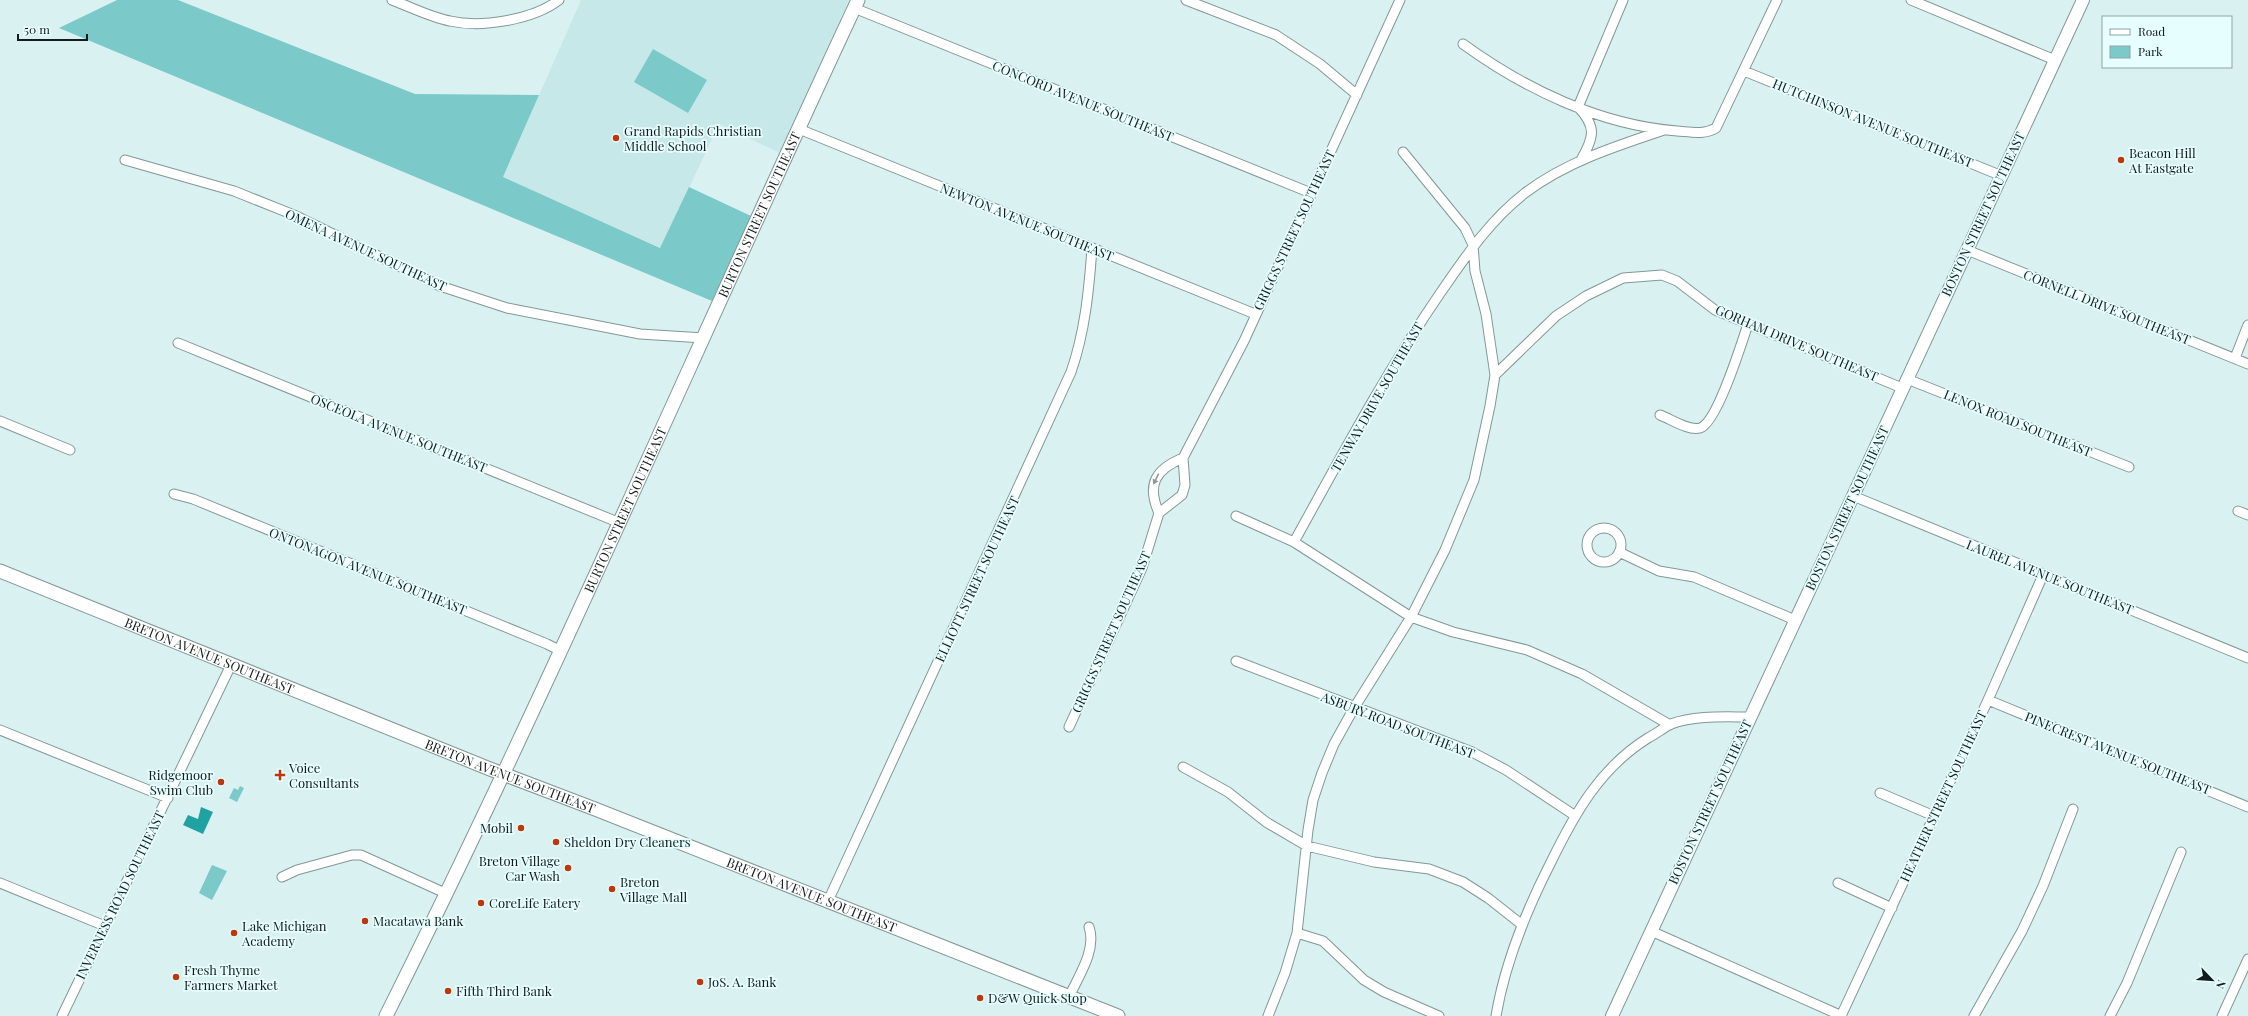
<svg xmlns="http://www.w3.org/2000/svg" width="2248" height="1016" viewBox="0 0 2248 1016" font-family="'Playfair Display',serif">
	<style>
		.built { fill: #c7e8e8 }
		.green { fill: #7cc9c9 }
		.water { fill: #21a2a2 }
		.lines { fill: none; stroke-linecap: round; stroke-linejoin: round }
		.minor-casing { stroke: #829897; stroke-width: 11 }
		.tertiary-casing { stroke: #829897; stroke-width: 14 }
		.secondary-casing { stroke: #829897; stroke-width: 15 }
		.minor { stroke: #fff; stroke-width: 9 }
		.tertiary { stroke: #fff; stroke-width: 12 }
		.secondary { stroke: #fff; stroke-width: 13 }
		.oneway { fill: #959999 }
		.poi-dot { fill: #bf360a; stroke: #e7fefe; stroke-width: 1.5 }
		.labels { text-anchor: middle; stroke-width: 3.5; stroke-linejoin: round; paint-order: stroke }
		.street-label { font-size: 13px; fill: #131c1c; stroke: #e7fefe }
		.poi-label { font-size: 13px; fill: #131c1c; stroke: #e7fefe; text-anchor: start }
	</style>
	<rect width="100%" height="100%" fill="#daf1f1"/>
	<path class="built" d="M 581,0 L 849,0 L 780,153 L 719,124 L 661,248 L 503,177 Z"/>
	<path class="green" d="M 117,0 L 178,0 L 415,94 L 539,95 L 503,177 L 660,248 L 689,187 L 751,216 L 712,301 L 59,28 Z
		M 653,49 L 707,80 L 688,113 L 634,82 Z
		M 240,786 L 244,788 L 237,802 L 229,798 L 234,788 L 238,790 Z
		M 212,865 L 227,871 L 212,900 L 199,893 Z"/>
	<path class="water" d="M 201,807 L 213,812 L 203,834 L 183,825 L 188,815 L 198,819 Z"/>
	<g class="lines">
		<g class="minor-casing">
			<path id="minor" d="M 392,0 C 411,7 430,17 450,21 C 481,28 533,20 559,0
				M 1186,0 L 1276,35 L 1320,64 L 1357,95
				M 1911,0 L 2055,60
				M 854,8 L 1311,193
				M 1463,44 C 1525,89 1600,125 1677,131 C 1691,132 1704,135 1716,128 L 1777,0
				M 1744,71 L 2002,176
				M 799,129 L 1255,314
				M 125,160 L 234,191 L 294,215 L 440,286 L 507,308 L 640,334 L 704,338
				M 1581,160 C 1594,137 1597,127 1578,107 L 1623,0
				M 1967,250 L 2248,364
				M 178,343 L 620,523
				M 2235,358 L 2248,325
				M 1495,375 L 1556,316 L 1586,296 L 1623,278 L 1662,275 L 1677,281 L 1715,310 L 1902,388
				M 1907,379 L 2129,467
				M 1660,415 C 1671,419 1688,431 1700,428 C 1717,423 1742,342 1748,324
				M 0,421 L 70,450
				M 174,494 L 193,499 L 547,644 L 561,651
				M 1853,496 L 2248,658
				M 2238,511 L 2248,515
				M 1159,513 C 1146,484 1156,469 1183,458
				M 1236,516 L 1294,542 L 1411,617 L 1453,632 L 1527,650 L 1582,674 L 1670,725
				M1587 545a17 17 0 1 1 34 0a17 17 0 1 1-34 0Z
				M 1294,542 C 1341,457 1386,372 1441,292 C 1466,256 1490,220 1525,193 C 1566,162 1616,146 1664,130
				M 1619,552 L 1659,571 L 1694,577 L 1795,620
				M 1236,661 L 1472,752 L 1506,770 L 1574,815
				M 1988,700 L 2248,807
				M 1069,727 L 1142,568 L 1159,513 L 1182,495 L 1185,485 L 1183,458 L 1244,341 L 1400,0
				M 0,730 L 168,798
				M 1183,767 L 1228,792 L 1266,822 L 1307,846 L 1374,862 L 1429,869 L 1463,882 L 1488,898 L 1521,924
				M 1880,793 L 1934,816
				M 282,877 L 297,870 L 352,855 L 361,855 L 445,893
				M 0,883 L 105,926
				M 1838,883 L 1892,908
				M 828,901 L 1071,372 C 1085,332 1089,290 1092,248
				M 1651,931 L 1842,1016
				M 1297,933 L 1323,941 L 1364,980 L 1384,992 L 1439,1016
				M 1069,997 C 1078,977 1097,950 1089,927
				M 62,1016 L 231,665
				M 1268,1016 L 1285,973 L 1297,933 L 1308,830 L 1313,800 L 1322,773 L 1334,744 L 1354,708 L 1411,617 L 1445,550 L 1474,480 L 1490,406 L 1495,375 L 1486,314 L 1475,271 L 1473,245 L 1465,228 L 1403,152
				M 1496,1016 C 1505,962 1526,911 1551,862 C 1575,813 1600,768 1648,738 C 1656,734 1663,728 1671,724 C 1695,715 1725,717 1750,717
				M 1841,1016 L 1988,700 L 2043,575
				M 1974,1016 L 2022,931 L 2043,886 L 2073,809
				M 2110,1016 L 2127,983 L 2181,852
				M 2222,1016 L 2248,959"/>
		</g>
		<g class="tertiary-casing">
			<path id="tertiary" d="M 1612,1016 L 2083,0"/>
		</g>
		<g class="secondary-casing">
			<g id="secondary">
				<path id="s1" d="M 0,571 L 490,769 L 595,809 L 1118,1016"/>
				<path id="s2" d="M 386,1016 C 553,682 700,338 858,0"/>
			</g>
		</g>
		<use href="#minor" class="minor"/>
		<use href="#tertiary" class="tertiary"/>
		<use href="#secondary" class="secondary"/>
	</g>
	<defs><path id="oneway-solid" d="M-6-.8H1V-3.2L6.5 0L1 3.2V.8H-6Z"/></defs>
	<use class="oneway" href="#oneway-solid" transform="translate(1156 479) rotate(116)"/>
	<g class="poi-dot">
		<circle cx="616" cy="138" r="4"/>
		<circle cx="2121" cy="160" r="4"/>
		<path d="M278 769h4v4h4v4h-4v4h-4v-4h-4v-4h4z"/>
		<circle cx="221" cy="782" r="4"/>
		<circle cx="521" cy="828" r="4"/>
		<circle cx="556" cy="842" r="4"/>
		<circle cx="568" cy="868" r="4"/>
		<circle cx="612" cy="889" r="4"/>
		<circle cx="481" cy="903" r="4"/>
		<circle cx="365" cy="921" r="4"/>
		<circle cx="234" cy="933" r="4"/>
		<circle cx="176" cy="977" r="4"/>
		<circle cx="700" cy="982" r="4"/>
		<circle cx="448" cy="991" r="4"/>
		<circle cx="980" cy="998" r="4"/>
	</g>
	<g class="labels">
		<g class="street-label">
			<text transform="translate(1083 101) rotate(22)" y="5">CONCORD AVENUE SOUTHEAST</text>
			<text transform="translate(1873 123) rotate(22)" y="5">HUTCHINSON AVENUE SOUTHEAST</text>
			<text transform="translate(1983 214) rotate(-65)" y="5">BOSTON STREET SOUTHEAST</text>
			<text dy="5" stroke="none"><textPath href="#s2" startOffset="884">BURTON STREET SOUTHEAST</textPath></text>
			<text transform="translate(1027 222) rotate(22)" y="5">NEWTON AVENUE SOUTHEAST</text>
			<text transform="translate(1294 230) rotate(-65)" y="5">GRIGGS STREET SOUTHEAST</text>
			<text transform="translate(366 250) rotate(25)" y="5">OMENA AVENUE SOUTHEAST</text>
			<text transform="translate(2107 307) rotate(22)" y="5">CORNELL DRIVE SOUTHEAST</text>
			<text transform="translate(1797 343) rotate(23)" y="5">GORHAM DRIVE SOUTHEAST</text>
			<text transform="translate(1377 397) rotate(-60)" y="5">TENWAY DRIVE SOUTHEAST</text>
			<text transform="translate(2018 423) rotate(22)" y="5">LENOX ROAD SOUTHEAST</text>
			<text transform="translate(399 433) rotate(22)" y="5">OSCEOLA AVENUE SOUTHEAST</text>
			<text transform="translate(1847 508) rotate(-65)" y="5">BOSTON STREET SOUTHEAST</text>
			<text dy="5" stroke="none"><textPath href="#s2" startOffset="560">BURTON STREET SOUTHEAST</textPath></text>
			<text transform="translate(368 571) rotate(22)" y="5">ONTONAGON AVENUE SOUTHEAST</text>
			<text transform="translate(2050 577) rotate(22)" y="5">LAUREL AVENUE SOUTHEAST</text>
			<text transform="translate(977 579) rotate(-65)" y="5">ELLIOTT STREET SOUTHEAST</text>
			<text transform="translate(1111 632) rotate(-66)" y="5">GRIGGS STREET SOUTHEAST</text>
			<text dy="5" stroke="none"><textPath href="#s1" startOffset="226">BRETON AVENUE SOUTHEAST</textPath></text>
			<text transform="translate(1398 725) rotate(21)" y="5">ASBURY ROAD SOUTHEAST</text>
			<text transform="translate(2118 753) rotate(22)" y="5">PINECREST AVENUE SOUTHEAST</text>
			<text dy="5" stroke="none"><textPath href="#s1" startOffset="550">BRETON AVENUE SOUTHEAST</textPath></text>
			<text transform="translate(1943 796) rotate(-65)" y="5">HEATHER STREET SOUTHEAST</text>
			<text transform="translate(1710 802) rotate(-65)" y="5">BOSTON STREET SOUTHEAST</text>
			<text transform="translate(120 895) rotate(-64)" y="5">INVERNESS ROAD SOUTHEAST</text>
			<text dy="5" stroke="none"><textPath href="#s1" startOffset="874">BRETON AVENUE SOUTHEAST</textPath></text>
		</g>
		<g class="poi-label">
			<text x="624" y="136">Grand Rapids Christian<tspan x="624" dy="15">Middle School</tspan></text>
			<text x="2129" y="158">Beacon Hill<tspan x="2129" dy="15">At Eastgate</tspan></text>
			<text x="289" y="773">Voice<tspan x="289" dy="15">Consultants</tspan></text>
			<text x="213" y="780" text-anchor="end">Ridgemoor<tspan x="213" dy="15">Swim Club</tspan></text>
			<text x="513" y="833" text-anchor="end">Mobil</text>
			<text x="564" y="847">Sheldon Dry Cleaners</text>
			<text x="560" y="866" text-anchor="end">Breton Village<tspan x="560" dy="15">Car Wash</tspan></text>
			<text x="620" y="887">Breton<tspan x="620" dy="15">Village Mall</tspan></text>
			<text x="489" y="908">CoreLife Eatery</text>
			<text x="373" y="926">Macatawa Bank</text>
			<text x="242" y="931">Lake Michigan<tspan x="242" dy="15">Academy</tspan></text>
			<text x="184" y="975">Fresh Thyme<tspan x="184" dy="15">Farmers Market</tspan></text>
			<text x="708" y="987">JoS. A. Bank</text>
			<text x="456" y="996">Fifth Third Bank</text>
			<text x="988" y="1003">D&amp;W Quick Stop</text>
		</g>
	</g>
	<rect x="2102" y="16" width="130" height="52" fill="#e7fefe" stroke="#92a4a4"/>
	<rect x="2110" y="29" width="20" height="6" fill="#ffffff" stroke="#92a4a4"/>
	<text x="2138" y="36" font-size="12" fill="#131c1c">Road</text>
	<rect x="2110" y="46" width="20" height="12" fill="#7cc9c9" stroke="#92a4a4"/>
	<text x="2138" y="56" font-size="12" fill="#131c1c">Park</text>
	<g transform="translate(2212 980) rotate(115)" stroke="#e7fefe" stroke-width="3" paint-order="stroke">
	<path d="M0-3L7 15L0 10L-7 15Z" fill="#131c1c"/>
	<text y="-6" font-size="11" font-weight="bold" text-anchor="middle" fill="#131c1c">N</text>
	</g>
	<path d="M18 34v6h69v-6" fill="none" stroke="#131c1c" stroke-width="2"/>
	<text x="24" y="34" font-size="12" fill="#131c1c" stroke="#e7fefe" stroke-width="3" paint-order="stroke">50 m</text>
</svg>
